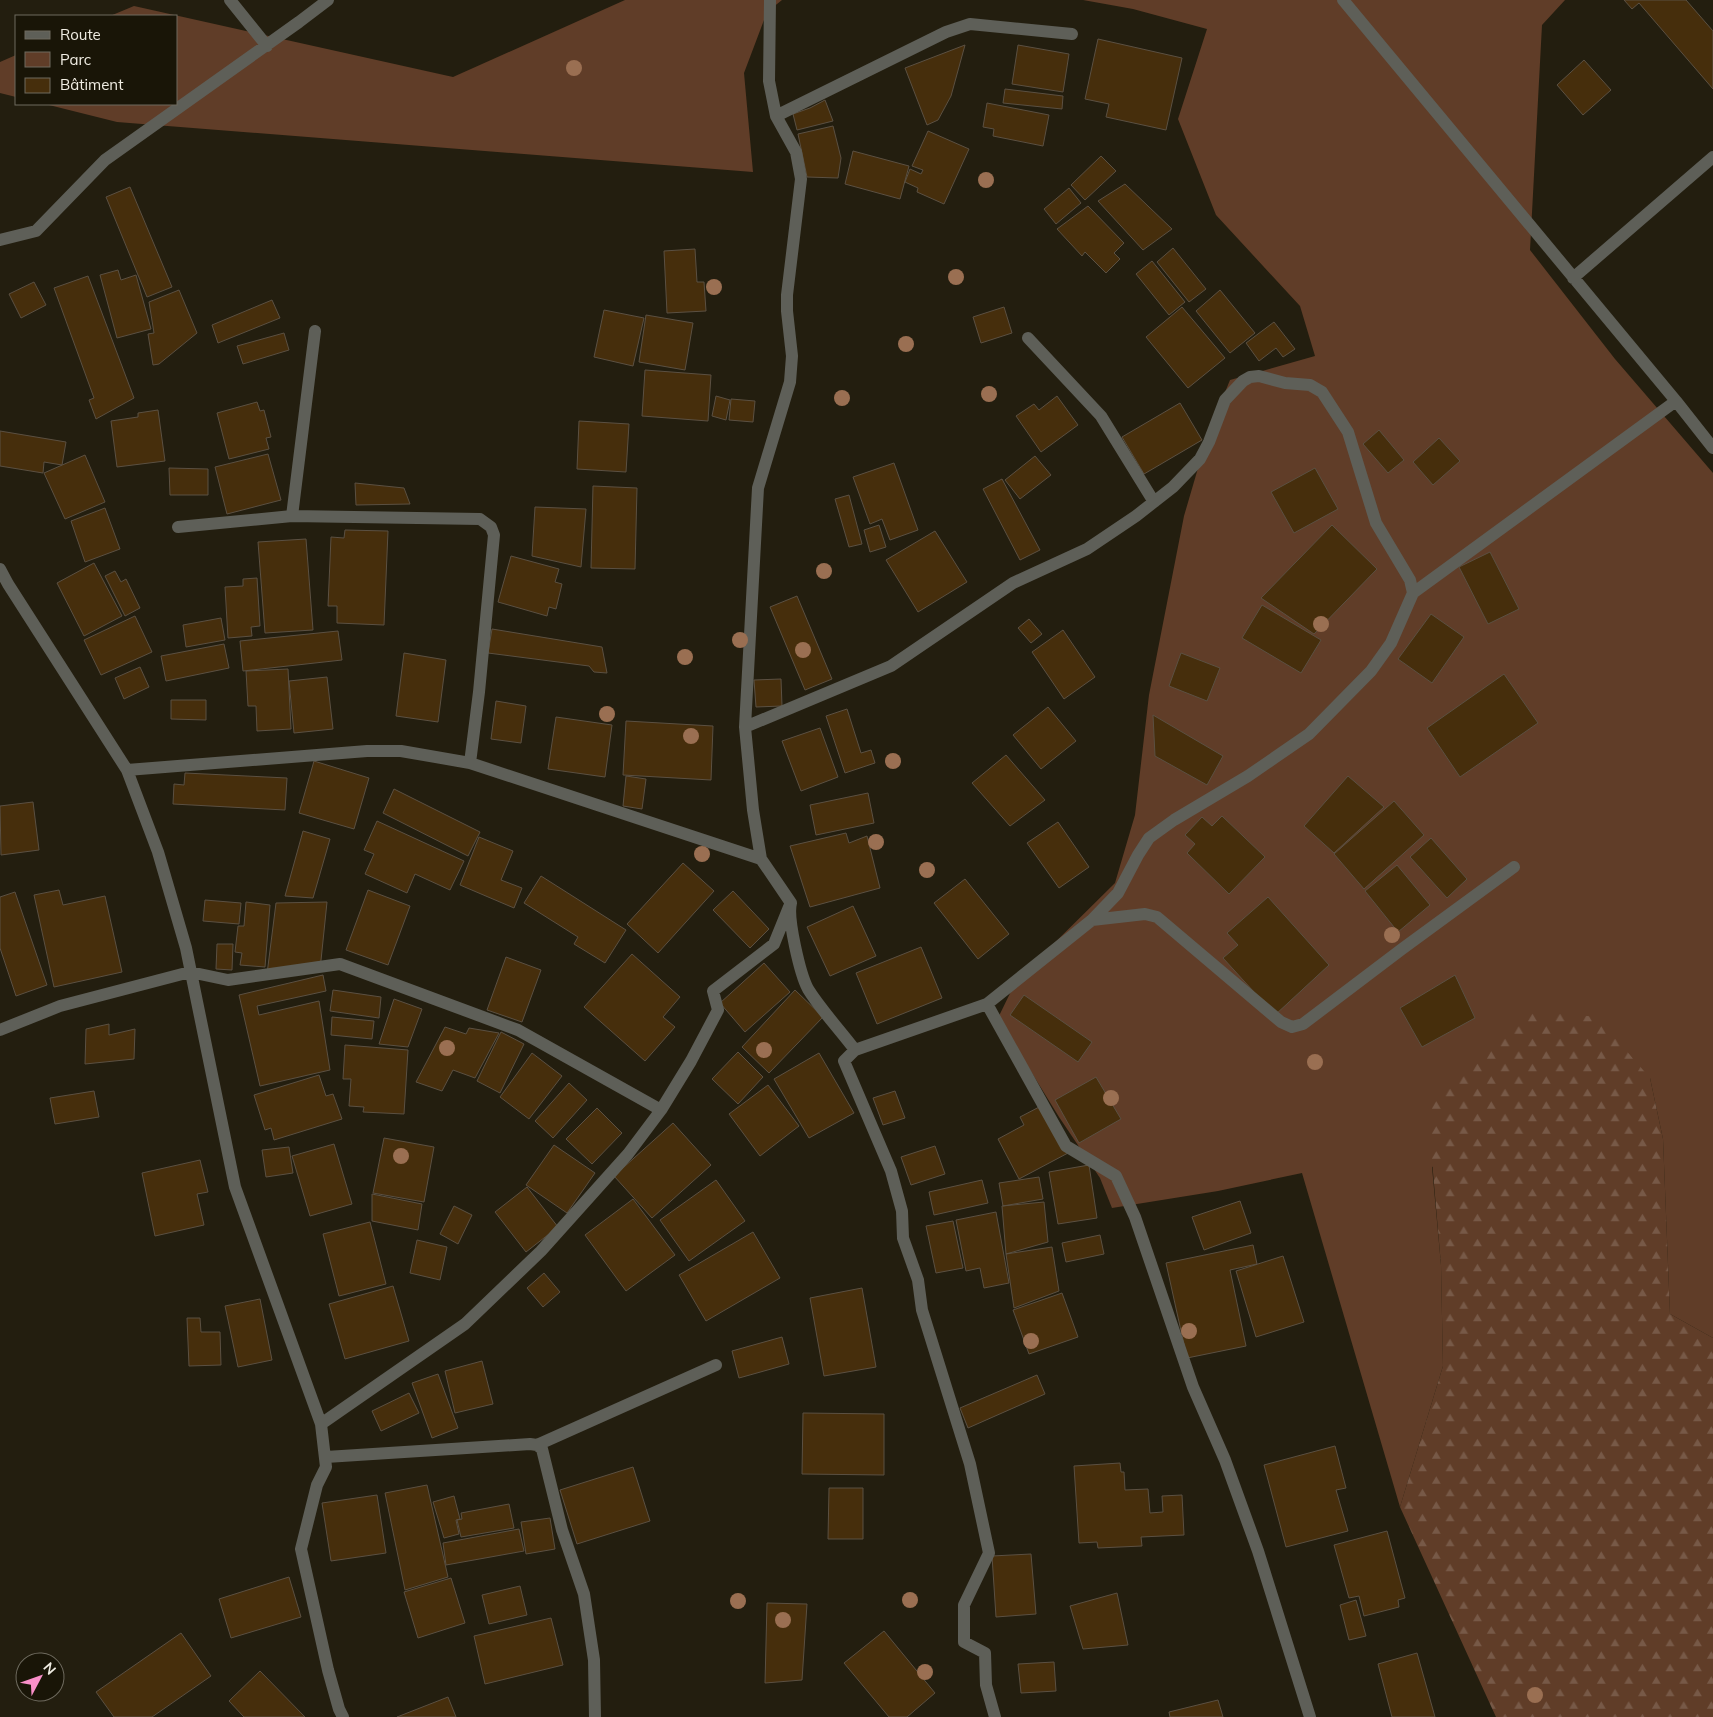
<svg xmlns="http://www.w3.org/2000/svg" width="1713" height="1717" viewBox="0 0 1713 1717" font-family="Mulish,sans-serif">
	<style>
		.green { fill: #603d28 }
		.forest { fill: url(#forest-firs) }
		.building { fill: #462e0c; stroke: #5b5042 }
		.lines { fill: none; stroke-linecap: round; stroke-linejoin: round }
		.street { stroke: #5e5f58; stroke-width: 12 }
		.tree { fill: #9a6f52 }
	</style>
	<defs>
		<pattern id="forest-firs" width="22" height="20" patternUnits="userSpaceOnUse" patternTransform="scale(1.25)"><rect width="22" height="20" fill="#603d28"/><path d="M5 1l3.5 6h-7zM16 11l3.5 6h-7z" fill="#775947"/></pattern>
	</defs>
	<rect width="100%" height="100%" fill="#231e0f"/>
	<path class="green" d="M 625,0 L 782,0 L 767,12 L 744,73 L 753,172 L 117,122 L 45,104 L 176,104 L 176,16 L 110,16 L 134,6 L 453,77 Z
		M 1083,0 L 1565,0 L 1542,25 L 1530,250 L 1615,359 L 1713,473 L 1713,1338 L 1670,1314 L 1663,1139 L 1650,1078 L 1432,1167 L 1441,1265 L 1443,1366 L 1400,1507 L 1302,1173 L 1218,1191 L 1112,1208 L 1100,1178 L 1059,1117 L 998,1018 L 1016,981 L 1115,883 L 1135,815 L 1149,695 L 1184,516 L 1208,434 L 1230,380 L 1315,356 L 1300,306 L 1216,215 L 1178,119 L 1207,29 L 1133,9 Z
		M 16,55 L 16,97 L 0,93 L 0,62 Z"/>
	<path class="forest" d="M 1528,1010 L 1597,1017 L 1650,1078 L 1663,1139 L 1670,1314 L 1713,1338 L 1713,1717 L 1496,1717 L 1400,1507 L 1443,1366 L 1441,1265 L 1428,1114 L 1446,1082 Z"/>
	<path class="building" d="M 1624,0 L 1686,0 L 1713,31 L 1713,89 L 1639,3 L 1632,9 Z
		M 1098,39 L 1182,58 L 1166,130 L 1106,117 L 1109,104 L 1085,99 Z
		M 965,45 L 951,96 L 938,120 L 927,125 L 905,68 Z
		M 1018,45 L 1069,54 L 1063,92 L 1012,84 Z
		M 1584,60 L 1611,90 L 1583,115 L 1557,85 Z
		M 1005,89 L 1063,96 L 1062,109 L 1003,103 Z
		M 825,100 L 833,121 L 797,130 L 793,114 L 810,108 Z
		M 987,103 L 1049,115 L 1043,146 L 993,136 L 994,129 L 983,127 Z
		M 833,126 L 841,158 L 838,178 L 807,177 L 798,134 Z
		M 928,131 L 969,149 L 944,204 L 917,192 L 918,188 L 905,182 L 910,169 L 921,174 L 923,170 L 912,166 Z
		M 853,151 L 909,166 L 900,199 L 845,184 Z
		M 1101,156 L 1116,171 L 1085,200 L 1071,185 Z
		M 1125,184 L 1172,229 L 1143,250 L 1098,201 Z
		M 130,187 L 172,287 L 147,297 L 106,197 Z
		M 1069,188 L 1081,203 L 1056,224 L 1044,209 Z
		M 1088,206 L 1124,243 L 1114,253 L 1120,259 L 1106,273 L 1085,252 L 1082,256 L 1057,229 Z
		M 1173,248 L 1206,289 L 1189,302 L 1157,262 Z
		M 695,249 L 697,282 L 704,282 L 706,311 L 667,313 L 664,251 Z
		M 1152,261 L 1185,302 L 1169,315 L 1136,274 Z
		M 118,270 L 121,280 L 136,275 L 151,329 L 117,338 L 100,275 Z
		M 88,276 L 134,398 L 96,419 L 89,400 L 94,398 L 54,288 Z
		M 34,282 L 46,305 L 21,318 L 9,294 Z
		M 179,290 L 197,333 L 159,364 L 153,365 L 148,334 L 154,333 L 149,302 Z
		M 1220,290 L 1255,333 L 1230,353 L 1196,311 Z
		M 272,300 L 280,318 L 218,343 L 212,325 Z
		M 1004,307 L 1012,333 L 981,343 L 973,317 Z
		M 1182,307 L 1225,358 L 1188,388 L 1146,337 Z
		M 604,310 L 644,318 L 633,366 L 594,357 Z
		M 646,315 L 693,323 L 685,370 L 639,362 Z
		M 1274,322 L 1295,349 L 1283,357 L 1276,348 L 1259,361 L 1246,343 Z
		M 284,333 L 289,350 L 243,364 L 237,346 Z
		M 645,370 L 711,375 L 708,421 L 642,416 Z
		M 716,396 L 730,400 L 726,420 L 712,416 Z
		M 1057,396 L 1078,425 L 1041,452 L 1016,416 L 1034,404 L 1039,410 Z
		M 731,399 L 755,401 L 753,422 L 729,420 Z
		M 257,402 L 260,411 L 264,410 L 271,437 L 266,438 L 269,449 L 229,459 L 217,413 Z
		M 1180,403 L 1202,440 L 1144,474 L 1122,437 Z
		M 158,410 L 165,461 L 117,467 L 111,421 L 138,417 L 138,413 Z
		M 579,421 L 629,424 L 626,472 L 577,469 Z
		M 1379,430 L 1404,460 L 1388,473 L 1363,444 Z
		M 0,431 L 66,442 L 62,465 L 44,462 L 43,473 L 0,466 Z
		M 1439,438 L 1460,461 L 1433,485 L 1413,462 Z
		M 268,454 L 281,500 L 227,514 L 215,467 Z
		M 85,455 L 105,502 L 65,519 L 44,473 Z
		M 1035,456 L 1051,475 L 1020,499 L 1005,480 Z
		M 894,463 L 918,530 L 890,540 L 882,519 L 870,524 L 853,477 Z
		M 169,468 L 208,469 L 208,495 L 170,495 Z
		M 1315,468 L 1338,509 L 1294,533 L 1271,492 Z
		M 1002,479 L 1040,550 L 1020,560 L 983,489 Z
		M 355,483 L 404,488 L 410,504 L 356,505 Z
		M 593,486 L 637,488 L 635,569 L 591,568 Z
		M 849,495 L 862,544 L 849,547 L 835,499 Z
		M 535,507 L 586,509 L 581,567 L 532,556 Z
		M 105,508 L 120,549 L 85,562 L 71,521 Z
		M 879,525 L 886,547 L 870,552 L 864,530 Z
		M 1332,525 L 1377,569 L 1314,634 L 1261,598 Z
		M 345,530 L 388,531 L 384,625 L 337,623 L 337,606 L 328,606 L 331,537 L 344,538 Z
		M 935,531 L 967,582 L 918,612 L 886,560 Z
		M 306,539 L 313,630 L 265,633 L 258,542 Z
		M 1490,552 L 1519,609 L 1488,624 L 1459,567 Z
		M 511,556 L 559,569 L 555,582 L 562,584 L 556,609 L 549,607 L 547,616 L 498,602 Z
		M 94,563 L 122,616 L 84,636 L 57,583 Z
		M 115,571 L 121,582 L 126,579 L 140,608 L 125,616 L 105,576 Z
		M 257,578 L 260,626 L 251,627 L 252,636 L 228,638 L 225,587 L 243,586 L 243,579 Z
		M 797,596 L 832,679 L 805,690 L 770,607 Z
		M 1262,605 L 1321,640 L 1301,673 L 1242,638 Z
		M 1431,614 L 1464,637 L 1432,683 L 1398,659 Z
		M 135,616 L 152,652 L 101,675 L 84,640 Z
		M 221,618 L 225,640 L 186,647 L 183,625 Z
		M 1029,619 L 1042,634 L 1031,643 L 1018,628 Z
		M 492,629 L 602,647 L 607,673 L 594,672 L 589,666 L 488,653 Z
		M 1063,630 L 1095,677 L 1064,699 L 1032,652 Z
		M 338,631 L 342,660 L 243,671 L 240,641 Z
		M 224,644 L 229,668 L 166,681 L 161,656 Z
		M 404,653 L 446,660 L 438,722 L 396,716 Z
		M 1181,653 L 1220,668 L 1207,701 L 1169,686 Z
		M 140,667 L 149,687 L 124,699 L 115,678 Z
		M 288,669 L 291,729 L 257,731 L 256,706 L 248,706 L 246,671 Z
		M 1504,674 L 1538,723 L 1460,777 L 1427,728 Z
		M 327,677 L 333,729 L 294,733 L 289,681 Z
		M 781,679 L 782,706 L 756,707 L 754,680 Z
		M 171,700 L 206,700 L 206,720 L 171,719 Z
		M 496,701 L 526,706 L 521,743 L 491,739 Z
		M 1048,707 L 1076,741 L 1041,769 L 1013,735 Z
		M 847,709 L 861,753 L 871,750 L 875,763 L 845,773 L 826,716 Z
		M 1153,715 L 1223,756 L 1207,785 L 1155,756 Z
		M 556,717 L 612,725 L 605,777 L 548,769 Z
		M 626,721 L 713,726 L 711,780 L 623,775 Z
		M 820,728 L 838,777 L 801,791 L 782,741 Z
		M 1006,755 L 1045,800 L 1010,826 L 972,783 Z
		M 314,761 L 369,778 L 354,829 L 299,813 Z
		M 185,773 L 287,778 L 285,810 L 173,804 L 174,784 L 184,785 Z
		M 626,776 L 646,779 L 642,809 L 623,806 Z
		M 1348,776 L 1384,807 L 1334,853 L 1304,826 Z
		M 394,789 L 480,832 L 468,856 L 383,813 Z
		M 868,793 L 874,823 L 816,835 L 810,805 Z
		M 1394,801 L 1424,835 L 1364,889 L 1334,854 Z
		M 33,802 L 39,850 L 1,855 L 0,806 Z
		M 1222,816 L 1265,857 L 1229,894 L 1187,853 L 1195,844 L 1185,835 L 1202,817 L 1212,826 Z
		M 377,821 L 464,861 L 450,890 L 415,874 L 407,893 L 365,874 L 374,854 L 364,850 Z
		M 1058,822 L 1089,867 L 1059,888 L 1027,843 Z
		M 303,831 L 330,839 L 313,898 L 285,896 Z
		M 846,833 L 849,843 L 867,836 L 880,888 L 810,907 L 790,846 Z
		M 479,837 L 513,851 L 501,880 L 522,888 L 514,908 L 460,885 Z
		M 1431,838 L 1467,879 L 1447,898 L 1410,857 Z
		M 683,863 L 714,891 L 658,953 L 627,924 Z
		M 1397,865 L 1430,905 L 1398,932 L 1365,891 Z
		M 541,876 L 626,930 L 605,963 L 574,944 L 578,937 L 524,903 Z
		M 965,879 L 1009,934 L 978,959 L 934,903 Z
		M 59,890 L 63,905 L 105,896 L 122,972 L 54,987 L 34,895 Z
		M 368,890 L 410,906 L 388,965 L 346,950 Z
		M 733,891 L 769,929 L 750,948 L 713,910 Z
		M 15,892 L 47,985 L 16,996 L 0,948 L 0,897 Z
		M 1268,897 L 1329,965 L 1275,1015 L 1223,958 L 1238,945 L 1227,933 Z
		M 205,900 L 241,903 L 239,924 L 203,921 Z
		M 246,902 L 270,905 L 265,967 L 240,965 L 242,953 L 235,952 L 238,926 L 244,926 Z
		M 327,902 L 320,970 L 267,974 L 276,903 Z
		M 853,906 L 876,956 L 830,976 L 807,927 Z
		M 217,944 L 233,944 L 232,970 L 216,969 Z
		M 921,947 L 942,998 L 877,1024 L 856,973 Z
		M 632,954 L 680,997 L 663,1017 L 675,1027 L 645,1061 L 584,1007 Z
		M 506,957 L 541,970 L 522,1022 L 487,1010 Z
		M 764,963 L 790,992 L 745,1032 L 720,1003 Z
		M 323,975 L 326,991 L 257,1006 L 259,1015 L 319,1001 L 330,1070 L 260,1086 L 239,995 Z
		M 1455,975 L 1475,1018 L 1422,1047 L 1400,1008 Z
		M 333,990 L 381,997 L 379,1018 L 330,1011 Z
		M 795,990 L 823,1017 L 769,1073 L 742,1047 Z
		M 1024,995 L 1092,1042 L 1078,1062 L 1010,1015 Z
		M 394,999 L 422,1009 L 408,1047 L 379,1044 Z
		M 332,1017 L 374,1021 L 372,1039 L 331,1035 Z
		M 109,1024 L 109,1035 L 135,1029 L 134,1059 L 85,1064 L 86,1029 Z
		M 445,1027 L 466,1034 L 469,1028 L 499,1033 L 475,1078 L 453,1070 L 442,1091 L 416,1082 Z
		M 501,1032 L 524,1044 L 500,1093 L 477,1081 Z
		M 345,1045 L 408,1050 L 404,1114 L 363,1112 L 364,1107 L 349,1106 L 351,1079 L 343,1079 Z
		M 738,1052 L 763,1077 L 738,1104 L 712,1079 Z
		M 532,1053 L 562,1076 L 529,1119 L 500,1097 Z
		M 819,1053 L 854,1113 L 809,1138 L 774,1079 Z
		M 319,1075 L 326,1096 L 333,1094 L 342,1119 L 274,1140 L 271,1128 L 265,1130 L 254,1095 Z
		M 1096,1077 L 1121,1119 L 1079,1143 L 1055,1100 Z
		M 569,1083 L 587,1100 L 553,1138 L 535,1121 Z
		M 768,1085 L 799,1126 L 760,1156 L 729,1114 Z
		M 94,1091 L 99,1117 L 55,1124 L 50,1098 Z
		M 895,1091 L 905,1118 L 883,1125 L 873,1098 Z
		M 1043,1105 L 1068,1153 L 1019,1179 L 998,1139 L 1024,1125 L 1020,1117 Z
		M 597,1108 L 622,1133 L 592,1164 L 566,1139 Z
		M 673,1123 L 711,1165 L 652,1218 L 614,1176 Z
		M 384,1138 L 434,1147 L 424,1202 L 373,1193 Z
		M 334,1144 L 352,1204 L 310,1216 L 292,1156 Z
		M 554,1145 L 595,1173 L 567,1213 L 526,1185 Z
		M 935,1146 L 945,1174 L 911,1185 L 901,1157 Z
		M 289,1147 L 293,1173 L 266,1177 L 262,1150 Z
		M 200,1160 L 208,1192 L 197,1194 L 204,1225 L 155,1236 L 142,1173 Z
		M 1089,1165 L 1097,1218 L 1058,1224 L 1049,1172 Z
		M 1039,1177 L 1043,1199 L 1003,1206 L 999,1183 Z
		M 716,1180 L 745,1221 L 689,1261 L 660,1220 Z
		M 982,1180 L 988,1203 L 934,1215 L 929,1192 Z
		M 527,1187 L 558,1227 L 526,1252 L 495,1212 Z
		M 372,1194 L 422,1204 L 418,1230 L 372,1221 Z
		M 633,1199 L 675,1255 L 626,1291 L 585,1235 Z
		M 1240,1201 L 1251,1233 L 1204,1250 L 1192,1217 Z
		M 1044,1202 L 1048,1242 L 1006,1254 L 1002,1206 Z
		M 454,1206 L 472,1215 L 458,1244 L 440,1234 Z
		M 996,1212 L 1009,1283 L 984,1288 L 980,1268 L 966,1271 L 956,1220 Z
		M 953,1221 L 963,1268 L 936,1273 L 926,1226 Z
		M 370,1222 L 386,1284 L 339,1296 L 323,1234 Z
		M 753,1232 L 780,1278 L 706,1321 L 679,1275 Z
		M 1100,1235 L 1104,1254 L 1066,1262 L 1062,1243 Z
		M 417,1240 L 447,1247 L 440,1280 L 410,1273 Z
		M 1253,1245 L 1257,1264 L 1230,1270 L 1246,1346 L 1187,1358 L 1166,1263 Z
		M 1052,1247 L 1059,1291 L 1014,1308 L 1006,1254 Z
		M 1283,1256 L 1304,1322 L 1256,1337 L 1236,1271 Z
		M 544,1273 L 560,1292 L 543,1307 L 527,1288 Z
		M 393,1286 L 409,1341 L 345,1359 L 329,1304 Z
		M 862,1288 L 876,1367 L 824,1376 L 810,1298 Z
		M 1062,1293 L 1078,1337 L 1029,1354 L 1013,1310 Z
		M 260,1299 L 272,1360 L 238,1367 L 225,1306 Z
		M 187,1318 L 200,1318 L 201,1332 L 220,1332 L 221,1365 L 189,1366 Z
		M 782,1337 L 789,1364 L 739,1378 L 732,1351 Z
		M 482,1361 L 493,1404 L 455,1413 L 445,1371 Z
		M 438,1374 L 458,1428 L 432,1438 L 412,1383 Z
		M 1037,1375 L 1045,1394 L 968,1428 L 960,1408 Z
		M 409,1393 L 419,1413 L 381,1431 L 372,1411 Z
		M 803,1413 L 884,1414 L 884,1475 L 802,1474 Z
		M 1335,1446 L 1346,1488 L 1336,1490 L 1348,1531 L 1286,1547 L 1264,1465 Z
		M 1120,1463 L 1121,1472 L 1124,1472 L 1125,1490 L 1148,1489 L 1150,1513 L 1163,1512 L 1162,1496 L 1182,1495 L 1184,1535 L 1141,1537 L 1142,1546 L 1098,1548 L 1097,1542 L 1079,1543 L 1074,1466 Z
		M 633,1467 L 650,1521 L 577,1544 L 560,1490 Z
		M 427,1485 L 448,1577 L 405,1590 L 385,1493 Z
		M 829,1488 L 863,1488 L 863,1539 L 828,1539 Z
		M 377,1495 L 386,1553 L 331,1561 L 322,1503 Z
		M 454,1496 L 460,1519 L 456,1520 L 459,1534 L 444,1538 L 433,1502 Z
		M 509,1504 L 514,1528 L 461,1537 L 457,1520 L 462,1519 L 461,1513 Z
		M 550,1518 L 555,1549 L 526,1554 L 521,1522 Z
		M 519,1529 L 524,1551 L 446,1565 L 443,1543 Z
		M 1387,1531 L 1405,1598 L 1398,1600 L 1399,1607 L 1364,1616 L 1359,1596 L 1349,1598 L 1334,1545 Z
		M 1031,1554 L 1036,1614 L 996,1617 L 992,1556 Z
		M 289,1577 L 301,1617 L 231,1638 L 219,1599 Z
		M 451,1578 L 465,1623 L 418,1638 L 404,1592 Z
		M 520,1586 L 527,1615 L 489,1624 L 482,1595 Z
		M 1117,1593 L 1128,1645 L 1083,1649 L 1070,1606 Z
		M 1356,1600 L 1366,1636 L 1349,1640 L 1340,1605 Z
		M 767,1603 L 807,1604 L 802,1680 L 765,1683 Z
		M 551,1618 L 563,1665 L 485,1684 L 474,1636 Z
		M 884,1631 L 935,1693 L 907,1717 L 889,1717 L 844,1663 Z
		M 181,1633 L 211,1676 L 152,1717 L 114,1717 L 96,1692 Z
		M 1417,1653 L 1435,1717 L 1392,1717 L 1378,1664 Z
		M 1054,1662 L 1056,1691 L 1021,1693 L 1018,1664 Z
		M 260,1671 L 305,1717 L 244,1717 L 229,1701 Z
		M 448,1697 L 456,1717 L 397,1717 Z
		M 1218,1700 L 1223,1717 L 1170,1717 L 1169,1712 Z"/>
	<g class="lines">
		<path class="street" d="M 230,0 L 267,46
			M 770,0 L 769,81 L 776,116 L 796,152 L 801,179 L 787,295 L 787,311 L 792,356 L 790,382 L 758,488 L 745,727 L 753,810 L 761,859 L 791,903 C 787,918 800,974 808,989 C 821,1010 840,1030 855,1050 L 844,1061 L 891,1171 L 902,1211 L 903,1238 L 918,1280 L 922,1310 L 970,1464 L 989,1553 L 964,1605 L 964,1642 L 985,1653 L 986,1685 L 995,1717
			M 1343,0 L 1676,401 L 1713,448
			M 776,116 L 946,32 L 970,24 L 1072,34
			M 0,240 L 36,231 L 105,160 L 299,22 L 328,0
			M 1573,278 L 1713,157
			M 1028,338 L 1101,416 L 1154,502
			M 292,516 L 315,331
			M 178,527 L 292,516 L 480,519 L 491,527 L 494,535 L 479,692 L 470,763
			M 0,569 L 8,584 L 127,770 L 158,852 L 186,948 L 235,1187 L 321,1424 L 326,1467 L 317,1485 L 301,1549 L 328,1670 L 339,1709 L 343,1717
			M 1413,593 L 1676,401
			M 745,727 L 891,666 L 1013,583 L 1087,549 L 1136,516 L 1173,487 L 1200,459 L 1209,442 L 1225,400 L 1243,381 L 1250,377 L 1259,376 L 1285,383 L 1310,385 L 1322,392 L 1348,432 L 1376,523 L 1410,580 L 1413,593 L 1391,643 L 1371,671 L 1309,734 L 1248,776 L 1174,820 L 1149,838 L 1138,855 L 1118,893 L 1092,920 L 987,1004 L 855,1050
			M 127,770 L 367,751 L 401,751 L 470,763 L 761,859
			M 1092,920 L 1145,914 L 1157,917 L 1281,1022 L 1292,1027 L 1303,1024 L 1402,949 L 1514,867
			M 987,1004 L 1066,1146 L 1116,1176 L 1135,1217 L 1193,1387 L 1225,1460 L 1258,1551 L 1310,1717
			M 0,1030 L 60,1006 L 190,972 L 228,980 L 340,964 L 518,1030 L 661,1110
			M 321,1424 L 465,1324 L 541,1251 L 628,1154 L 661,1110 L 691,1061 L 718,1010 L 713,991 L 774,944 L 789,907
			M 537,1445 L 716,1365
			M 326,1457 L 530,1444 L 537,1445 L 542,1449 L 562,1530 L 584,1594 L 594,1660 L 595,1717"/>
	</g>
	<g class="tree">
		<circle cx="574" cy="68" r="8"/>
		<circle cx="986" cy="180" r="8"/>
		<circle cx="956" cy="277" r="8"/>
		<circle cx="714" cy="287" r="8"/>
		<circle cx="906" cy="344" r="8"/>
		<circle cx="989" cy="394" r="8"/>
		<circle cx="842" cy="398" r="8"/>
		<circle cx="824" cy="571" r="8"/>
		<circle cx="1321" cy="624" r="8"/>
		<circle cx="740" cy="640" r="8"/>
		<circle cx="803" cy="650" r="8"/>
		<circle cx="685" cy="657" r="8"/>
		<circle cx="607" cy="714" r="8"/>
		<circle cx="691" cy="736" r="8"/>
		<circle cx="893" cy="761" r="8"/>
		<circle cx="876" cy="842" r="8"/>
		<circle cx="702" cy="854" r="8"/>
		<circle cx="927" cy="870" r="8"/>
		<circle cx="1392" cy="935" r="8"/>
		<circle cx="447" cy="1048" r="8"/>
		<circle cx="764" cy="1050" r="8"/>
		<circle cx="1315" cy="1062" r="8"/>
		<circle cx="1111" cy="1098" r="8"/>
		<circle cx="401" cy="1156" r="8"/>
		<circle cx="1189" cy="1331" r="8"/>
		<circle cx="1031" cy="1341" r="8"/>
		<circle cx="910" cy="1600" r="8"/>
		<circle cx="738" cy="1601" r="8"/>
		<circle cx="783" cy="1620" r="8"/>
		<circle cx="925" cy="1672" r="8"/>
		<circle cx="1535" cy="1695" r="8"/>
	</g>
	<rect x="15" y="15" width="162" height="90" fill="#191507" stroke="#6f6b5f"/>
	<rect x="25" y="31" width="25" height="8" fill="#5e5f58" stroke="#6f6b5f"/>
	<text x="60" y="40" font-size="15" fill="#efece2">Route</text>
	<rect x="25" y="52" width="25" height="15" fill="#603d28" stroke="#6f6b5f"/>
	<text x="60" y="65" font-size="15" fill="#efece2">Parc</text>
	<rect x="25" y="78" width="25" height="15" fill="#462e0c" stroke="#6f6b5f"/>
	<text x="60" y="90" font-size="15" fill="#efece2">Bâtiment</text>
	<g transform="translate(40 1677) rotate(49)"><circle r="24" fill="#191507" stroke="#6f6b5f"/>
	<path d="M0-4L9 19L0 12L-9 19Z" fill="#f98fc9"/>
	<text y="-8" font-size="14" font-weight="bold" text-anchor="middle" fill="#efece2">N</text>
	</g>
</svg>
